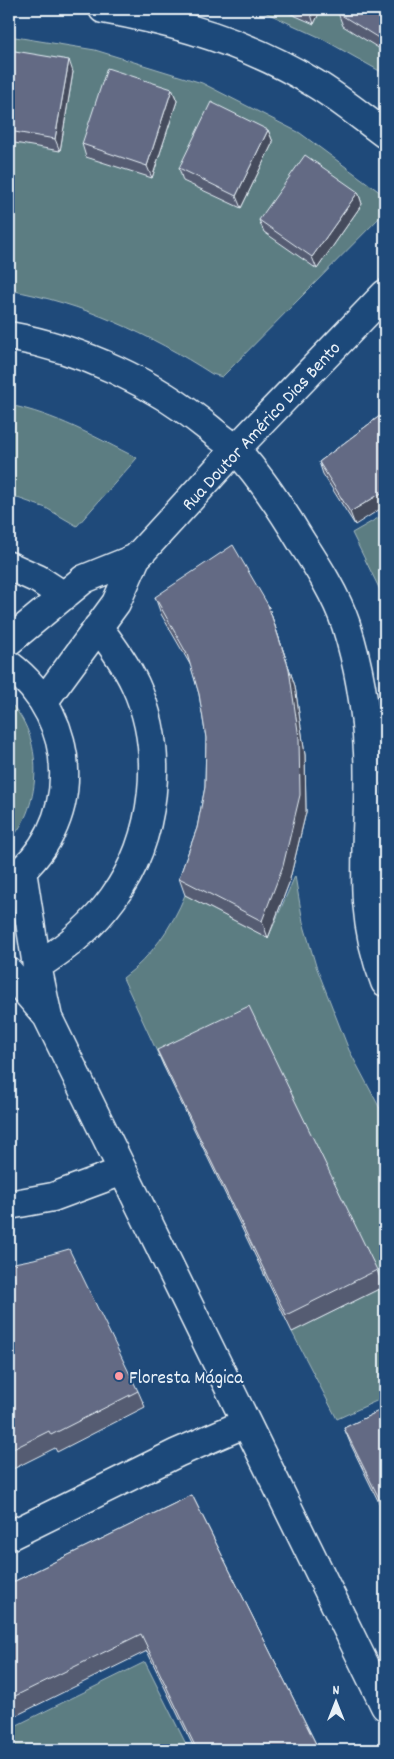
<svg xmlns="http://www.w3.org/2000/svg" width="394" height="1759" viewBox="0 0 394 1759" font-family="Dekko,sans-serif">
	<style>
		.green { fill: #5b7d82; stroke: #a2b7bd }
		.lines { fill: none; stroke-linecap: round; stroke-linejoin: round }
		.street-casing { stroke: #e8f1f8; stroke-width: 31 }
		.street { stroke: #1f4a7a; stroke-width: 28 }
		.wall { fill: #555c72; stroke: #e8f1f8 }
		.shaded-wall { fill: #454b5c; stroke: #e8f1f8 }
		.building { fill: #636b84; stroke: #e8f1f8 }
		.poi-dot { fill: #ff9aa2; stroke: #1f4a7a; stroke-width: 2 }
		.labels { text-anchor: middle; stroke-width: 4; stroke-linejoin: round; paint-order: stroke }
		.street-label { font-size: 19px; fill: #e8f1f8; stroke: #1f4a7a }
		.poi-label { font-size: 19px; fill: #e8f1f8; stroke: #1f4a7a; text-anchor: start }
	</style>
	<rect width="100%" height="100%" fill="#1f4a7a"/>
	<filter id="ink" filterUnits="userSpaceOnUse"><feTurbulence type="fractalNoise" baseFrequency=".02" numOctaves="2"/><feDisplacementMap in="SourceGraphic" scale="10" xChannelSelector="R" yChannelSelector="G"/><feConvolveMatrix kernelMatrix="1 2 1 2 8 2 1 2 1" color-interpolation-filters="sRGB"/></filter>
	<g filter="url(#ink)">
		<path class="green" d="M 258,9 L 385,9 L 385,74 L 319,37 Z
			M 9,36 L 95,50 L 202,83 L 300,133 L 385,196 L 385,212 L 222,377 L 212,374 C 150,334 82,303 9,290 Z
			M 9,405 C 55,414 95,437 137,458 L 77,526 L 46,508 L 9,495 Z
			M 385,514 L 385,600 L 352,533 Z
			M 9,702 C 44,735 43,807 9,841 Z
			M 295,876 L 303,922 L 316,966 L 349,1050 L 385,1118 L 385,1397 L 337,1419 L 292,1332 L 383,1287 L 164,1067 L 123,978 C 151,957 172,927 185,895 L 268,938 Z
			M 145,1662 L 189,1750 L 9,1750 L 9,1729 Z"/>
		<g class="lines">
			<g class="street-casing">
				<path id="street" d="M 103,9 C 177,22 249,43 314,83 C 339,98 362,117 385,134
					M 9,336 C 82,349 153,382 210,429 C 218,436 228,442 236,450 C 260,476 283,511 301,541 C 318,567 336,595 346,625 C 359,666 366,709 368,752 C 372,834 353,901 385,982
					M 9,566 L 38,579 L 64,596
					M 9,641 L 84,579 L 136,558
					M 9,665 C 81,719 84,827 9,881
					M 44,701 L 116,603 L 136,558 L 235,450 L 385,294
					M 22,871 L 37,966 L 48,1018 L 385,1706
					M 37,966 C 66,948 92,927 113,898 C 156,839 166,751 135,684 C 125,663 112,645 98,627
					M 9,972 L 46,1015
					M 9,1205 L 53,1197 L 123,1171
					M 9,1536 L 177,1453 L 246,1423"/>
			</g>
			<use href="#street" class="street"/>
		</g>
		<path class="wall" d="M 280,9 L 321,9 L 314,24 Z
			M 385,9 L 385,52 L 343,26 L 338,13 Z
			M 9,50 L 73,72 L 60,151 L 9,142 Z
			M 172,89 L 177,101 L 152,178 L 86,157 L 82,144 Z
			M 268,130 L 273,142 L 241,208 L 183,181 L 179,168 Z
			M 358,192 L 362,204 L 317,269 L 264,232 L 259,220 Z
			M 385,412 L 355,525 L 323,474 L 319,462 Z
			M 155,597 L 268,605 L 295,686 L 305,755 L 306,812 L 289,883 L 268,938 L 185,895 L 179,878 L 197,828 L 205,787 L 206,738 L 199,694 L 191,666 L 161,614 Z
			M 157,1050 L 377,1270 L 383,1287 L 292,1332 L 164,1067 Z
			M 9,1264 L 138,1391 L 145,1407 L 57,1452 L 55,1448 L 9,1471 Z
			M 385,1408 L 385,1515 L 351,1445 L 344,1428 Z
			M 192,1495 L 319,1750 L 195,1750 L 147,1651 L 9,1719 L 9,1584 Z"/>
		<path class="shaded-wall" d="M 311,9 L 321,9 L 314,24 L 310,11 Z
			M 69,60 L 73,72 L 60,151 L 55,139 Z
			M 172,89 L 177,101 L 152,178 L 147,166 Z
			M 268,130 L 273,142 L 241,208 L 236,196 Z
			M 358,192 L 362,204 L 317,269 L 312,257 Z
			M 385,491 L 385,506 L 355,525 L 350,512 Z
			M 268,605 L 295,686 L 305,755 L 306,812 L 289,883 L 268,938 L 262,921 Z"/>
		<path class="building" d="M 304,9 L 311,9 L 310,11 Z
			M 341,9 L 385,9 L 385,42 L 338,13 Z
			M 9,50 L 69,60 L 55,139 L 9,131 Z
			M 107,68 L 172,89 L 147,166 L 82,144 Z
			M 211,102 L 268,130 L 236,196 L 179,168 Z
			M 305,155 L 358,192 L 312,257 L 259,220 Z
			M 385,412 L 385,491 L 350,512 L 319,462 Z
			M 233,545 L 268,605 L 289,669 L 299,738 L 300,795 L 283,866 L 262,921 L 179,878 L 197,828 L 205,787 L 206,738 L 199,694 L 187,654 L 155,597 Z
			M 249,1006 L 377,1270 L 286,1315 L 157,1050 Z
			M 69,1249 L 138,1391 L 51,1435 L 49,1431 L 9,1451 L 9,1357 L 11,1356 L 9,1352 L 9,1264 L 34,1259 Z
			M 385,1408 L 385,1510 L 344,1428 Z
			M 192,1495 L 319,1750 L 197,1750 L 141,1634 L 9,1699 L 9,1584 Z"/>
	</g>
	<circle class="poi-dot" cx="119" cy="1376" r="5"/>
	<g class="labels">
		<g class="street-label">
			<text transform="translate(260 425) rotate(-47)" y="7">Rua Doutor Américo Dias Bento</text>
		</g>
		<g class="poi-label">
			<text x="129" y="1383">Floresta Mágica</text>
		</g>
	</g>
	<rect width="394" height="1759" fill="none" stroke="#1f4a7a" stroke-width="30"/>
	<rect x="15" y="15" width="364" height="1729" fill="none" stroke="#e8f1f8" stroke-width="2" filter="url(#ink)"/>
	<g transform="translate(336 1702)" stroke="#1f4a7a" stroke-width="4" paint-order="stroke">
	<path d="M0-4L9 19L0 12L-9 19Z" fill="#e8f1f8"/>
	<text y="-8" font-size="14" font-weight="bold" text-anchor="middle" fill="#e8f1f8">N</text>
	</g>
</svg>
